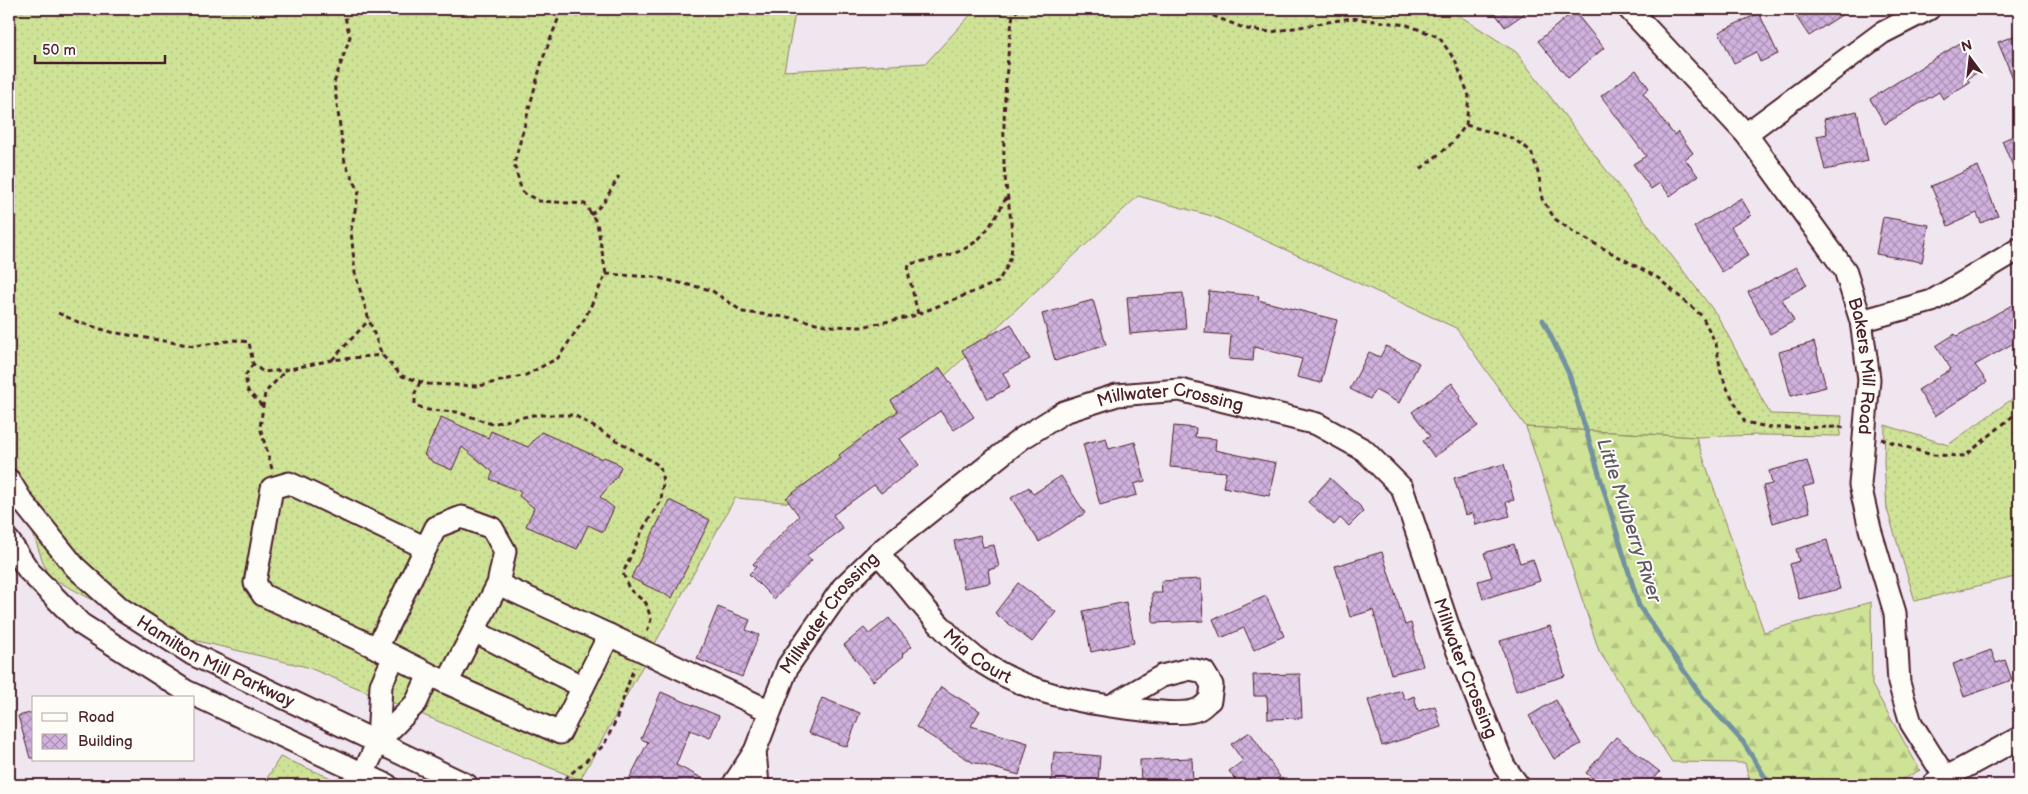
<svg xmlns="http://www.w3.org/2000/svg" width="2028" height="794" viewBox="0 0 2028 794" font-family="'Balsamiq Sans',sans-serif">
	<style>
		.grass { fill: url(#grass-dots); stroke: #8c8161 }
		.forest { fill: url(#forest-firs); stroke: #8c8161 }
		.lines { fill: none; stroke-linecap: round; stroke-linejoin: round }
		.stream { stroke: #73929f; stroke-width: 5 }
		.building { fill: url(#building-cross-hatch); stroke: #4a1f2b }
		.minor-casing { stroke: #4a1f2b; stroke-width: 25 }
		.path { stroke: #4a1f2b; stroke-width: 3; stroke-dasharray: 5 4; stroke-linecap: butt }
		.minor { stroke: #fdfcf7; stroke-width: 21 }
		.labels { text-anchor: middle; stroke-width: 4; stroke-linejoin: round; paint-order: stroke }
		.street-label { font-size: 18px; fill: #4a1f2b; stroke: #fdfcf7 }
		.water-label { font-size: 19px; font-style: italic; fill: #5f5865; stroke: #fdfcf7 }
	</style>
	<defs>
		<pattern id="grass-dots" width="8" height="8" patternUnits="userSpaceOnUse" patternTransform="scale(1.25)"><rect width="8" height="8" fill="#cfe397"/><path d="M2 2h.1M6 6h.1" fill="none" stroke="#b3c282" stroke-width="1.8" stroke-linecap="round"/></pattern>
		<pattern id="forest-firs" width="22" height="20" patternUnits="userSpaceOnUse" patternTransform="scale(1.25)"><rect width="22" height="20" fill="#cfe397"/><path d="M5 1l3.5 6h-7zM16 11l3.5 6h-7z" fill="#b3c282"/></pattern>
		<pattern id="building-cross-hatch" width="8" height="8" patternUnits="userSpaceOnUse" patternTransform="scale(1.25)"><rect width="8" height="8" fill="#d0b2de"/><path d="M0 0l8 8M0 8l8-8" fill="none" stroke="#ab90b4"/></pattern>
	</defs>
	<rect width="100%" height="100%" fill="#f0e6f0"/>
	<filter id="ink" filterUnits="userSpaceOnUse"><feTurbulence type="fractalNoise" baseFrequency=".02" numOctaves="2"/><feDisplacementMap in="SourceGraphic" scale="10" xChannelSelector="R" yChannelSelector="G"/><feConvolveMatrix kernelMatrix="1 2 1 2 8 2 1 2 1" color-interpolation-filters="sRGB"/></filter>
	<g filter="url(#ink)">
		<path class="grass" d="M 9,9 L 796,9 L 784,71 L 926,63 L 976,9 L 1449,9 L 1516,52 L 1717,315 L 1770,414 L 1842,416 L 1840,436 L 1760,435 L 1696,437 L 1526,427 L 1456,328 L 1212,216 L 1138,196 L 807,504 L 735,498 L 580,780 L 307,667 L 147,629 L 48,576 L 9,466 Z
			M 2019,394 L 2019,576 L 1915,601 L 1887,509 L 1884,463 L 1885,425 L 1948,445 Z
			M 280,757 L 348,785 L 263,785 Z"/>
		<path class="forest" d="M 1526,427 L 1696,437 L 1764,632 L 1871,602 L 1872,685 L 1920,770 L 1893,785 L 1751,785 L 1745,763 L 1672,762 L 1599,651 Z"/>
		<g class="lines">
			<path class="stream" d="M 1543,320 L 1569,374 L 1639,606 L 1703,698 L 1743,742 L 1770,785"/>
		</g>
		<path class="building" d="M 1492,9 L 1531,9 L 1505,27 Z
			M 1791,9 L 1851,9 L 1809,36 Z
			M 1574,11 L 1604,48 L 1568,78 L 1538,41 Z
			M 1759,13 L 1778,54 L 1760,62 L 1756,52 L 1734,63 L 1719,32 Z
			M 2019,34 L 2019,93 L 1998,42 Z
			M 1960,43 L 1978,72 L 1967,79 L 1970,82 L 1943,99 L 1939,92 L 1885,124 L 1870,99 Z
			M 1636,70 L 1649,88 L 1643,93 L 1674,135 L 1678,132 L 1693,153 L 1685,159 L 1698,176 L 1670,196 L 1660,183 L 1651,189 L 1633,164 L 1646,156 L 1601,96 Z
			M 1857,111 L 1868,161 L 1825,170 L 1817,136 L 1827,134 L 1824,119 Z
			M 2019,133 L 2019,180 L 2002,141 Z
			M 1978,166 L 1998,216 L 1981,223 L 1977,213 L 1948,226 L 1931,186 Z
			M 1741,198 L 1751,215 L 1731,227 L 1749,255 L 1722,272 L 1694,227 Z
			M 1883,217 L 1929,225 L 1922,262 L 1876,254 Z
			M 1797,267 L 1807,285 L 1782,299 L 1794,321 L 1770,334 L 1748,292 Z
			M 1209,291 L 1259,296 L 1258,300 L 1337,320 L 1321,383 L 1297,377 L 1302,359 L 1254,347 L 1253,361 L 1229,359 L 1231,335 L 1205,333 Z
			M 1183,293 L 1186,329 L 1130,334 L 1127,297 Z
			M 1093,300 L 1106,345 L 1055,361 L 1042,314 Z
			M 2019,301 L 2019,340 L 1975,365 L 1987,382 L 1935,416 L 1918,390 L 1951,369 L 1936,346 L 1955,334 L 1957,336 Z
			M 1011,324 L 1030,359 L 1003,373 L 1010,387 L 988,399 L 962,350 Z
			M 1814,342 L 1826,387 L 1791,396 L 1779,352 Z
			M 1386,346 L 1419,363 L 1399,403 L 1375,390 L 1370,399 L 1350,389 L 1369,352 L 1380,357 Z
			M 940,368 L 974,417 L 954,430 L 940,411 L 900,439 L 919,465 L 881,493 L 874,485 L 833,515 L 843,529 L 807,555 L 812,560 L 774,599 L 749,574 L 756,567 L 753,564 L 799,516 L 786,498 L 841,458 L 839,455 L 898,411 L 891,401 Z
			M 1452,383 L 1461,396 L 1459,399 L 1478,426 L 1434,457 L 1423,441 L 1430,436 L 1412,412 Z
			M 441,417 L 488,438 L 491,431 L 528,447 L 541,432 L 602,459 L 604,457 L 616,462 L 621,467 L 617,476 L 600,497 L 614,508 L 603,532 L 588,525 L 577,549 L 526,526 L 534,508 L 519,496 L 521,492 L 490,479 L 493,472 L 462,447 L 452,470 L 433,462 L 424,455 Z
			M 1174,426 L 1196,428 L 1195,437 L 1216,439 L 1215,450 L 1276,463 L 1269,496 L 1223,487 L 1226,472 L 1170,467 Z
			M 1106,438 L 1109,449 L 1135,442 L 1145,481 L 1134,484 L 1137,495 L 1100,505 L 1083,444 Z
			M 1807,461 L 1814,484 L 1803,487 L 1810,512 L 1773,523 L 1763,486 L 1772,484 L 1769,471 Z
			M 1504,464 L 1514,500 L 1506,502 L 1510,516 L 1476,525 L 1473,513 L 1465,515 L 1454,478 Z
			M 1061,476 L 1085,513 L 1039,542 L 1011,498 L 1029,487 L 1033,494 Z
			M 1330,478 L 1360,506 L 1363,512 L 1349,526 L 1340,518 L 1334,525 L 1308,502 Z
			M 669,500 L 710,520 L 672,598 L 631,578 Z
			M 980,535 L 983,547 L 994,545 L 999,567 L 988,570 L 990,583 L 964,588 L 954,541 Z
			M 1827,540 L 1840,589 L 1799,599 L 1790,564 L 1799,561 L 1796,549 Z
			M 1514,544 L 1520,563 L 1533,559 L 1540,581 L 1483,599 L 1478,581 L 1492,577 L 1484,553 Z
			M 1382,552 L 1405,625 L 1411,623 L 1423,666 L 1391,674 L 1373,610 L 1350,617 L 1335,566 Z
			M 1201,579 L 1203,621 L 1153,623 L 1152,593 L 1162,593 L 1161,581 Z
			M 1018,583 L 1056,612 L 1032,642 L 995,613 Z
			M 1266,596 L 1284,636 L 1254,650 L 1244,628 L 1221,638 L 1213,619 Z
			M 1126,602 L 1134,643 L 1091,652 L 1083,611 Z
			M 718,607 L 750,620 L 746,630 L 759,635 L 742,677 L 697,659 Z
			M 889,618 L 912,646 L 902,654 L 904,656 L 873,681 L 844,645 L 864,628 L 869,634 Z
			M 1550,626 L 1565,676 L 1516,691 L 1500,641 Z
			M 1991,650 L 1996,663 L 2005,660 L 2012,680 L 1964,697 L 1953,664 Z
			M 1300,674 L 1302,718 L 1268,719 L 1267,696 L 1254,696 L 1253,675 Z
			M 941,687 L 980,711 L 971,726 L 1028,743 L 1019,775 L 972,762 L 916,727 Z
			M 1401,690 L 1405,700 L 1414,696 L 1418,711 L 1435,706 L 1441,727 L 1382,746 L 1368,700 Z
			M 661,692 L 719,716 L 710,738 L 690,730 L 676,765 L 716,785 L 626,785 L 648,742 L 641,739 Z
			M 822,698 L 860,713 L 847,747 L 808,733 Z
			M 1556,700 L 1581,744 L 1554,759 L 1529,716 Z
			M 34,712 L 34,758 L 30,758 L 18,716 Z
			M 1250,732 L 1280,777 L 1268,785 L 1239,785 L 1229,771 L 1243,761 L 1231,744 Z
			M 1616,737 L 1660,772 L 1649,785 L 1601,785 L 1586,773 Z
			M 1054,752 L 1100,756 L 1098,783 L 1081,781 L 1081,785 L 1051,785 Z
			M 1192,758 L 1193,785 L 1141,785 L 1140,760 Z"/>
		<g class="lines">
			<g class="minor-casing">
				<g id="minor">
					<path id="s1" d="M 1629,9 L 1746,134 L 1845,270 L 1861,321 L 1869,379 L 1860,485 L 1870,529 L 1895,613 L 1899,683 L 1911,723 L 1950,785"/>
					<path d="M 1746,134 L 1882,33 L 1929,9"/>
					<path d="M 1861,321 L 1932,301 L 2019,249"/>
					<path id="s2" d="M 9,480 L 22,501 L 75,567 L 120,608 L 192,654 L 467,785"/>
					<path d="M 9,541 L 29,571 L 81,624 L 186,691 L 387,785"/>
					<path id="s3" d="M 878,553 C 909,588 945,638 983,663 C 1029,693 1080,703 1134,709 C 1149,711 1185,716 1199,709 C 1203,707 1207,702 1210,700 L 1212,685 L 1204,672 L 1190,669 L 1162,676 L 1110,706"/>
					<path d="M 474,631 L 583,687"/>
					<path d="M 609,635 L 770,711"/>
					<path d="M 377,648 L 263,595 L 255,583 L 272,488 L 289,483 L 426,548"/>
					<path d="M 447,683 L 498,584 L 505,551 L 492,528 L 462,517 L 436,527 L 377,648 L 447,683 L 560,733 L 609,635 L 498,584"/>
					<path d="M 378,742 L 381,685 L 394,657"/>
					<path d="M 755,751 L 758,785"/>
					<path d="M 363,774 L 378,742 L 416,703 L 429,675"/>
					<path d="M 1934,784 L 2019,738"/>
					<path id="s4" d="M 733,785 L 755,751 L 788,666 L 843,587 L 878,553 L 1021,439 L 1064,412 L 1117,395 L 1180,390 L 1317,424 L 1364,450 L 1402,488 L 1452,637 L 1504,766 L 1518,785"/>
				</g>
			</g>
			<path class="path" d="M 343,9 L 350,37 L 334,83 L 345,163 L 359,191 L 351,230 L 355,273 L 369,320 L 382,355 L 402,376 L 428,384 L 479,386 L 526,375 L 558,358 L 585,318 L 606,274 L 597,223 L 585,204 L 539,201 L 522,192 L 514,164 L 542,61 L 562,9
				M 1196,9 L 1246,29 L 1271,32 L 1351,18 L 1407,25 L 1439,37 L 1456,62 L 1469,96 L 1466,125 L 1449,146 L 1418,171
				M 1466,125 L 1512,138 L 1531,151 L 1539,176 L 1542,199 L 1555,219 L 1575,233 L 1658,278 L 1702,316 L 1716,344 L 1721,373 L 1727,388 L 1745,422 L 1772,428 L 1841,427 L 1846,429
				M 591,215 L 604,202 L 619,176
				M 606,274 L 654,277 L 711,290 L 743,312 L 794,318 L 829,326 L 861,327 L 913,316 L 998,282 C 1002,274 1010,264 1011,255 C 1015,224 1005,193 1004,163 C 1003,113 1006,63 1013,14 L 1020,9
				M 58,313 L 78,322 L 111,332 L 194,346 L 235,340 L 249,342 L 253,364 L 263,372 L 285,370 L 332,360 L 382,355
				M 918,314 L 908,272 L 909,264 C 967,252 979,251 1007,196
				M 332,360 L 369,320
				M 253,364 L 245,376 L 248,391 L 263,407
				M 420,382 L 415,393 L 415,405 L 428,410 L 457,412 L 492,424 L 533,415 L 574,415 L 660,466 L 663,482 L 661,501 L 644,527 L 623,573 L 629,589 L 646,603 L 651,619 L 647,633
				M 1881,439 L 1932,455 L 1965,456 L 2019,411
				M 272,469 L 260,427 L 265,393 L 285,371
				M 558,785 L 604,745 L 616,720 L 634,667"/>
			<use href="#minor" class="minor"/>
		</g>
	</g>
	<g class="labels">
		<g class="street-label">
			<text dy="6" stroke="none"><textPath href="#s1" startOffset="438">Bakers Mill Road</textPath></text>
			<text dy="6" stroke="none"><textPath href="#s4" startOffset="620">Millwater Crossing</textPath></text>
			<text dy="6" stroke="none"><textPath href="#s4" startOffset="199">Millwater Crossing</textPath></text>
			<text dy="6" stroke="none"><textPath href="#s3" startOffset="144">Mia Court</textPath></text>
			<text dy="6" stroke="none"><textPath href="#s2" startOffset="280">Hamilton Mill Parkway</textPath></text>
			<text dy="6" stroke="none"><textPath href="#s4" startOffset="1069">Millwater Crossing</textPath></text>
		</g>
		<g class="water-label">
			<text transform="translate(1630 520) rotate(72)" y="7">Little Mulberry River</text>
		</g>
	</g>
	<rect width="2028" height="794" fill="none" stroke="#fdfcf7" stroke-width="30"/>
	<rect x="15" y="15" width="1998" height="764" fill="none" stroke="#4a1f2b" stroke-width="2" filter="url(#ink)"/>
	<rect x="32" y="696" width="162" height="65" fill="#fdfcf7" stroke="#b5a4a5"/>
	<rect x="42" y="713" width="25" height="8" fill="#fdfcf7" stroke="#b5a4a5"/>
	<text x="78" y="722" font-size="15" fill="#4a1f2b">Road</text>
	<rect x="42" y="734" width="25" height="15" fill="url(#building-cross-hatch)" stroke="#b5a4a5"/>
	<text x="78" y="746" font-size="15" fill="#4a1f2b">Building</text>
	<g transform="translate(1970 58) rotate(345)" stroke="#fdfcf7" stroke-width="4" paint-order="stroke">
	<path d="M0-4L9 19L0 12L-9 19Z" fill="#4a1f2b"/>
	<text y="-8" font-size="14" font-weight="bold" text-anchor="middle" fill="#4a1f2b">N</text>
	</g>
	<path d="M35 55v8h130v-8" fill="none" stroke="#4a1f2b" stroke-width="2.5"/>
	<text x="42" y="55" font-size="15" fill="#4a1f2b" stroke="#fdfcf7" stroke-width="4" paint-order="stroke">50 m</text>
</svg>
